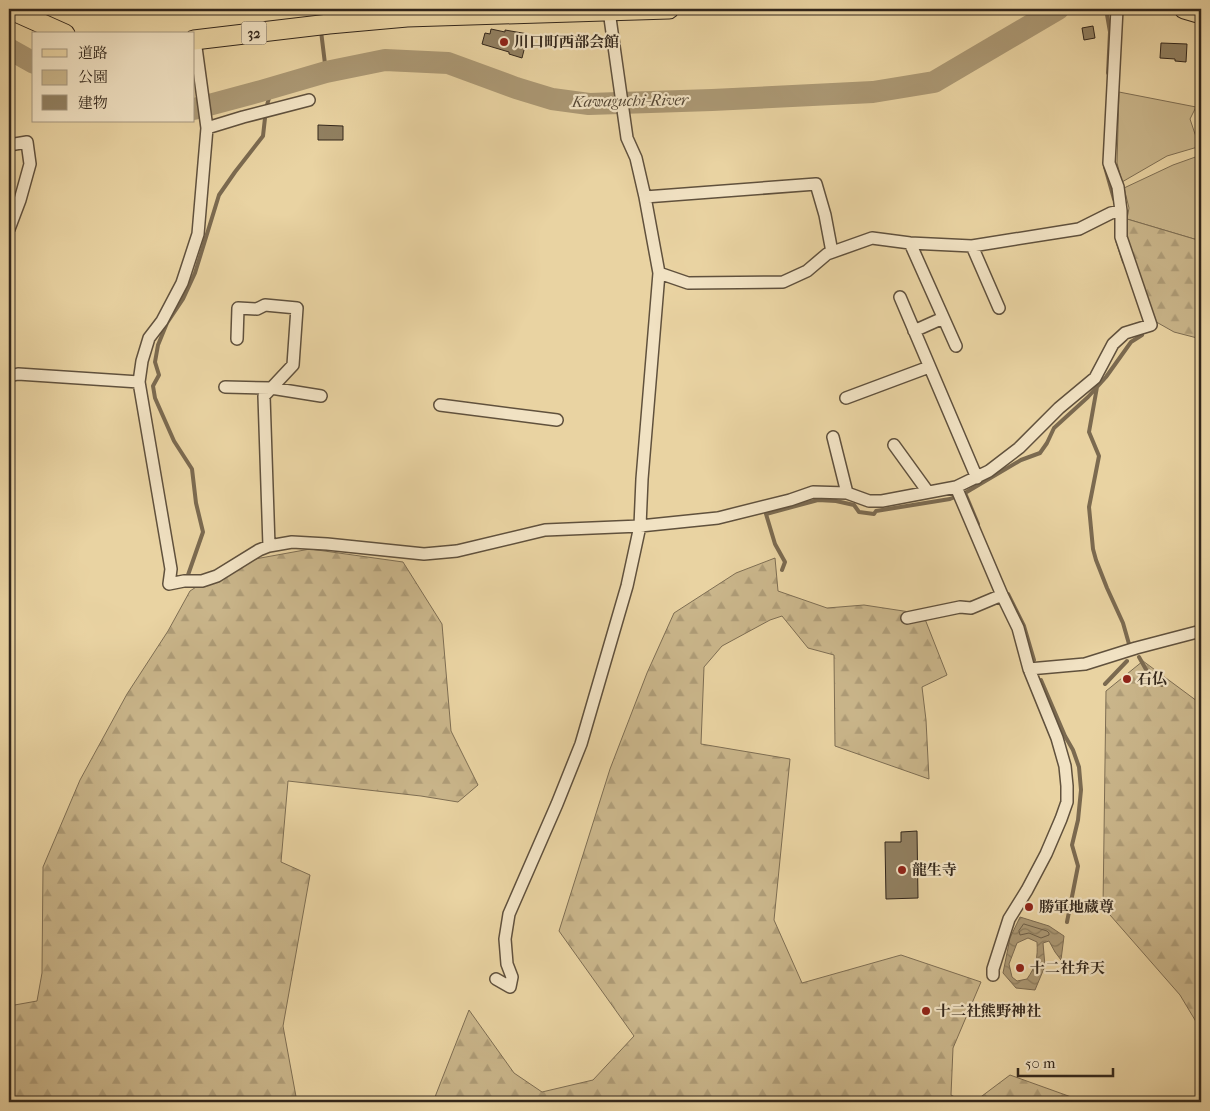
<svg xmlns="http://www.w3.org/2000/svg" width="1210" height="1111" viewBox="0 0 1210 1111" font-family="'IM FELL French Canon','Noto Serif JP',serif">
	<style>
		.green { fill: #cab68b; stroke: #7e6e53 }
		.forest { fill: url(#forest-firs); stroke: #7e6e53 }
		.water { fill: url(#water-waves); stroke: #7b6a50; fill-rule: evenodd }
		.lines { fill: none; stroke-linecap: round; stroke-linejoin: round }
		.shore { stroke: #6e5f48; stroke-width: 1 }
		.stream { stroke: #7b6a50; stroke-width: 4 }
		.river { stroke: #ab9874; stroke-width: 22 }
		.building { fill: #918061; stroke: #32261b }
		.minor-casing { stroke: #60513d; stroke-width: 14 }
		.primary-casing { stroke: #32261b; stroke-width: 21 }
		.minor { stroke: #f1e2c3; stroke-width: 11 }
		.primary { stroke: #e9d3a2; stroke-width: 19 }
		.poi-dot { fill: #8f2418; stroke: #f1e2c3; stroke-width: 2 }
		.labels { text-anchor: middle; stroke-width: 4.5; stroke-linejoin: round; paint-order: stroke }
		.shield { fill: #f1e2c3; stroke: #6b5e4d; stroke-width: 1 }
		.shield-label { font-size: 14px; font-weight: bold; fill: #32261b }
		.poi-label { font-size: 15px; font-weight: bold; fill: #32261b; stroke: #f1e2c3; text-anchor: start }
		.water-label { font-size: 16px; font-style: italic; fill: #564836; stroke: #f1e2c3 }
	</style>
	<defs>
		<pattern id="forest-firs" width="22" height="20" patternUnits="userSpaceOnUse" patternTransform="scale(1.25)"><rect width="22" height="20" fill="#cab68b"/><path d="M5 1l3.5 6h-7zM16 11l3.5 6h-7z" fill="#ae9c77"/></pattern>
		<pattern id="water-waves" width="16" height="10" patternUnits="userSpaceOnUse" patternTransform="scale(1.25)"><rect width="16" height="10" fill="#ab9874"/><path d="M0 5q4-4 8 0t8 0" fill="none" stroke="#8c7c5e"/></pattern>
	</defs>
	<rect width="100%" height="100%" fill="#e9d3a2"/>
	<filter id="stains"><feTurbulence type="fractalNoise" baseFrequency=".004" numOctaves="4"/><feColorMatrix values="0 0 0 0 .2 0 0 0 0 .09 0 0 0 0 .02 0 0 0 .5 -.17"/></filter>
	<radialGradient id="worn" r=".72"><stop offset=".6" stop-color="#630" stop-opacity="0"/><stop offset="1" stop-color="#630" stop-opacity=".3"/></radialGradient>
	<path class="green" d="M 1119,92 L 1196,107 L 1190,119 L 1195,134 L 1201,146 L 1167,156 L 1122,182 L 1117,163 Z
		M 1201,155 L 1201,241 L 1127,219 L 1129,208 L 1124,188 L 1173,165 Z"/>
	<path class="forest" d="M 1127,219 L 1201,241 L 1201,339 L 1174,332 L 1151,319 L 1122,235 Z
		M 310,549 L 403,562 L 442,624 L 451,731 L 478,785 L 458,802 L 421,796 L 288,781 L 281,862 L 310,875 L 283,1026 L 297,1102 L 9,1102 L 9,1006 L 37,1001 L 42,973 L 43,867 L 80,780 L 127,694 L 168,631 L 190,591 L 233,563 Z
		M 775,558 L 778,591 L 827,608 L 864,605 L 923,614 L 947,675 L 922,687 L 926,720 L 929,779 L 835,746 L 834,655 L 808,648 L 782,616 L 770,620 L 722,646 L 704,667 L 701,744 L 790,759 L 774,920 L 802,983 L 901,955 L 981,982 L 953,1048 L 951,1095 L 964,1102 L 433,1102 L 469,1010 L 514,1073 L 542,1092 L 593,1080 L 634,1036 L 559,931 L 610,769 L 647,673 L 674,613 L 736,573 Z
		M 1143,661 L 1201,704 L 1201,1030 L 1180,995 L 1103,907 L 1106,691 Z
		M 1010,1075 L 1074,1098 L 1078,1102 L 974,1102 Z"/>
	<path class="water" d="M 1020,917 L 1049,926 L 1064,936 L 1061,960 L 1055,952 L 1049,941 L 1043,943 L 1045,966 L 1035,990 L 1016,988 L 1003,973 L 1010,938 ZM 1028,938 L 1037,942 C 1038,958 1036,966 1027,979 L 1017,981 L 1012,977 L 1009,964 L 1017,943 Z"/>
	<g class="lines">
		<path class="shore" d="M 1024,924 L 1047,931 L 1049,933 L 1049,935 L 1041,938 L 1029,933 L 1020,935 L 1019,931 Z"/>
		<path class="stream" d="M 320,9 L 321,19
			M 1106,9 L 1110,32 L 1108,73
			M 321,31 L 326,72
			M 267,105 L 272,88
			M 1105,167 L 1114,199
			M 1117,240 L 1124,262
			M 1097,387 L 1089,432 L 1099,456 L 1089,507 L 1093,549 L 1096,560 L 1107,588 L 1123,623 L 1129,644
			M 965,493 L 978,524
			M 782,570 L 785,562 L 775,544 L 766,514 L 818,500 L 836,501 L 854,505 L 859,512 L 874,514 L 876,511 L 950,499 L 965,493 L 1021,460 L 1040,453 L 1047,443 L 1054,428 L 1088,397 L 1106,377 L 1131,342 L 1142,335
			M 188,575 L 203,532 L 196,503 L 192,469 L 174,441 L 155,398 L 153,386 L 159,375 L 155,362 L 158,345 L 167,323 L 183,299 L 195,273 L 219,195 L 235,172 L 263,136 L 265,118
			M 1008,594 L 1024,626 L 1034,660
			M 1139,657 L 1148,673 L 1162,685
			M 1041,680 L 1065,736 L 1073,750 L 1079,767 L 1081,790 L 1078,820 L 1072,845 L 1078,866 L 1067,922
			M 1105,684 L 1127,661"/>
		<path class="river" d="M 9,49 L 34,63
			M 194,109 L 261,91 L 326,72 L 385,60 L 448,63 L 516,88 L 552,99 L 589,104 L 712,100 L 873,92 L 934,82 L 1058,9"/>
	</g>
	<path class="building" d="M 1093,26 L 1095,38 L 1084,40 L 1082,28 Z
		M 491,29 L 505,32 L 505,30 L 528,34 L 522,58 L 509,54 L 509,52 L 482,44 L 485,33 L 490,34 Z
		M 1161,43 L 1187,44 L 1186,62 L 1175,61 L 1175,59 L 1160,58 Z
		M 318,125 L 343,126 L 343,140 L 318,140 Z
		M 917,831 L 918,898 L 886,899 L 885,842 L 901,842 L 901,832 Z"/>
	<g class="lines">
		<g class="minor-casing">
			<path id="minor" d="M 328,9 L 329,24
				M 195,40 L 207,128 L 198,234 L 182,283 L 162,321 L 149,338 L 142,361 L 139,382 L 171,569 L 169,584 L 184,581 L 202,581 L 217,576 L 259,550 L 269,546 L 292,542 L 327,544 L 424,554 L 457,551 L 545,530 L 640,526 L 718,518 L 790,500 L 813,492 L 847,493 L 869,501 L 882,501 L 956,487 L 989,471 L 1019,448 L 1059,408 L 1095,378 L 1113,344 L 1125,333 L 1151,325 L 1121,237 L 1121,211 L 1118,187 L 1109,163 L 1117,9
				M 207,128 L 243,117 L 309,100
				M 9,145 L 27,142 L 30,164 L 20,200 L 9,229
				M 645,197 L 816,184 L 825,215 L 832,252
				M 910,243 L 956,346
				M 972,246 L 999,308
				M 659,273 L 688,283 L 783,282 L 807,271 L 827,254 L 872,238 L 910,243 L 972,246 L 1079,229 L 1111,213 L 1121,211
				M 900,297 L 977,478
				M 914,331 L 943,318
				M 237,339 L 238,308 L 257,309 L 265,305 L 297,308 L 293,365 L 264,396 L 269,546
				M 9,376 L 18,374 L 139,382
				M 225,387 L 271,388 L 321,396
				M 846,398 L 929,367
				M 440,405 L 557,420
				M 833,437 L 847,493
				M 894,445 L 928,492
				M 956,487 L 1002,595 L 1018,628 L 1029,669 L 1057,738 L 1065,766 L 1067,786 L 1067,802 L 1061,819 L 1046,854 L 1027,890 L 1009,919 L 993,969 L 993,975
				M 907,618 L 960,607 L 971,608 L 1002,595
				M 1029,669 L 1085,664 L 1136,648 L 1201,631
				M 496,979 L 510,987 L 512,977 L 507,964 L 505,939 L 509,914 L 557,804 L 581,744 L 627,586 L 640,526 L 642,479 L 659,273 L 645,197 L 636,158 L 627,138 L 609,11"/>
		</g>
		<g class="primary-casing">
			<path id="primary" d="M 9,9 L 65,34
				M 1184,9 L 1201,14
				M 194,40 L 329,24 L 407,17 L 669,9"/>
		</g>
		<use href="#minor" class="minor"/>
		<use href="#primary" class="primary"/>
	</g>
	<g class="poi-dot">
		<circle cx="504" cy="42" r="5"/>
		<circle cx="1127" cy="679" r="5"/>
		<circle cx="902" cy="870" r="5"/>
		<circle cx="1029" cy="907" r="5"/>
		<circle cx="1020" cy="968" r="5"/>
		<circle cx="926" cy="1011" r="5"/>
	</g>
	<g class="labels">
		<rect class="shield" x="241.5" y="21.5" width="25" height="23" rx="4"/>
		<g class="shield-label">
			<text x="254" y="38">32</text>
		</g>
		<g class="poi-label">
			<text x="514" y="47">川口町西部会館</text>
			<text x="1137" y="684">石仏</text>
			<text x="912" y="875">龍生寺</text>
			<text x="1039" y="912">勝軍地蔵尊</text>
			<text x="1030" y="973">十二社弁天</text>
			<text x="936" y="1016">十二社熊野神社</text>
		</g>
		<g class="water-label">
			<text transform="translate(630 100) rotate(-1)" y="6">Kawaguchi-River</text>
		</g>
	</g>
	<rect width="1210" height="1111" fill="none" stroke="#e9d3a2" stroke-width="30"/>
	<rect x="10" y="10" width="1190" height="1091" fill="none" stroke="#32261b" stroke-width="2.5"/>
	<rect x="15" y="15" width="1180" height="1081" fill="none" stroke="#32261b"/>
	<rect x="32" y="32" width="162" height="90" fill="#f1e2c3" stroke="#a59780"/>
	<rect x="42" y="49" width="25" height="8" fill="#e9d3a2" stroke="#a59780"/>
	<text x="78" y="58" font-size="15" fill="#32261b">道路</text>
	<rect x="42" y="70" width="25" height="15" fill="#cab68b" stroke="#a59780"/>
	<text x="78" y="82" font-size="15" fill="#32261b">公園</text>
	<rect x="42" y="95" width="25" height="15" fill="#918061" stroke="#a59780"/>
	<text x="78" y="108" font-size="15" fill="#32261b">建物</text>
	<path d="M1018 1068v8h95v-8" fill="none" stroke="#32261b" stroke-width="2.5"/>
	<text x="1025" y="1068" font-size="15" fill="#32261b" stroke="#f1e2c3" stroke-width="4" paint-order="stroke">50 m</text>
	<rect width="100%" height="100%" filter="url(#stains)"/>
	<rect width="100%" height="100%" fill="url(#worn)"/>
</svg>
